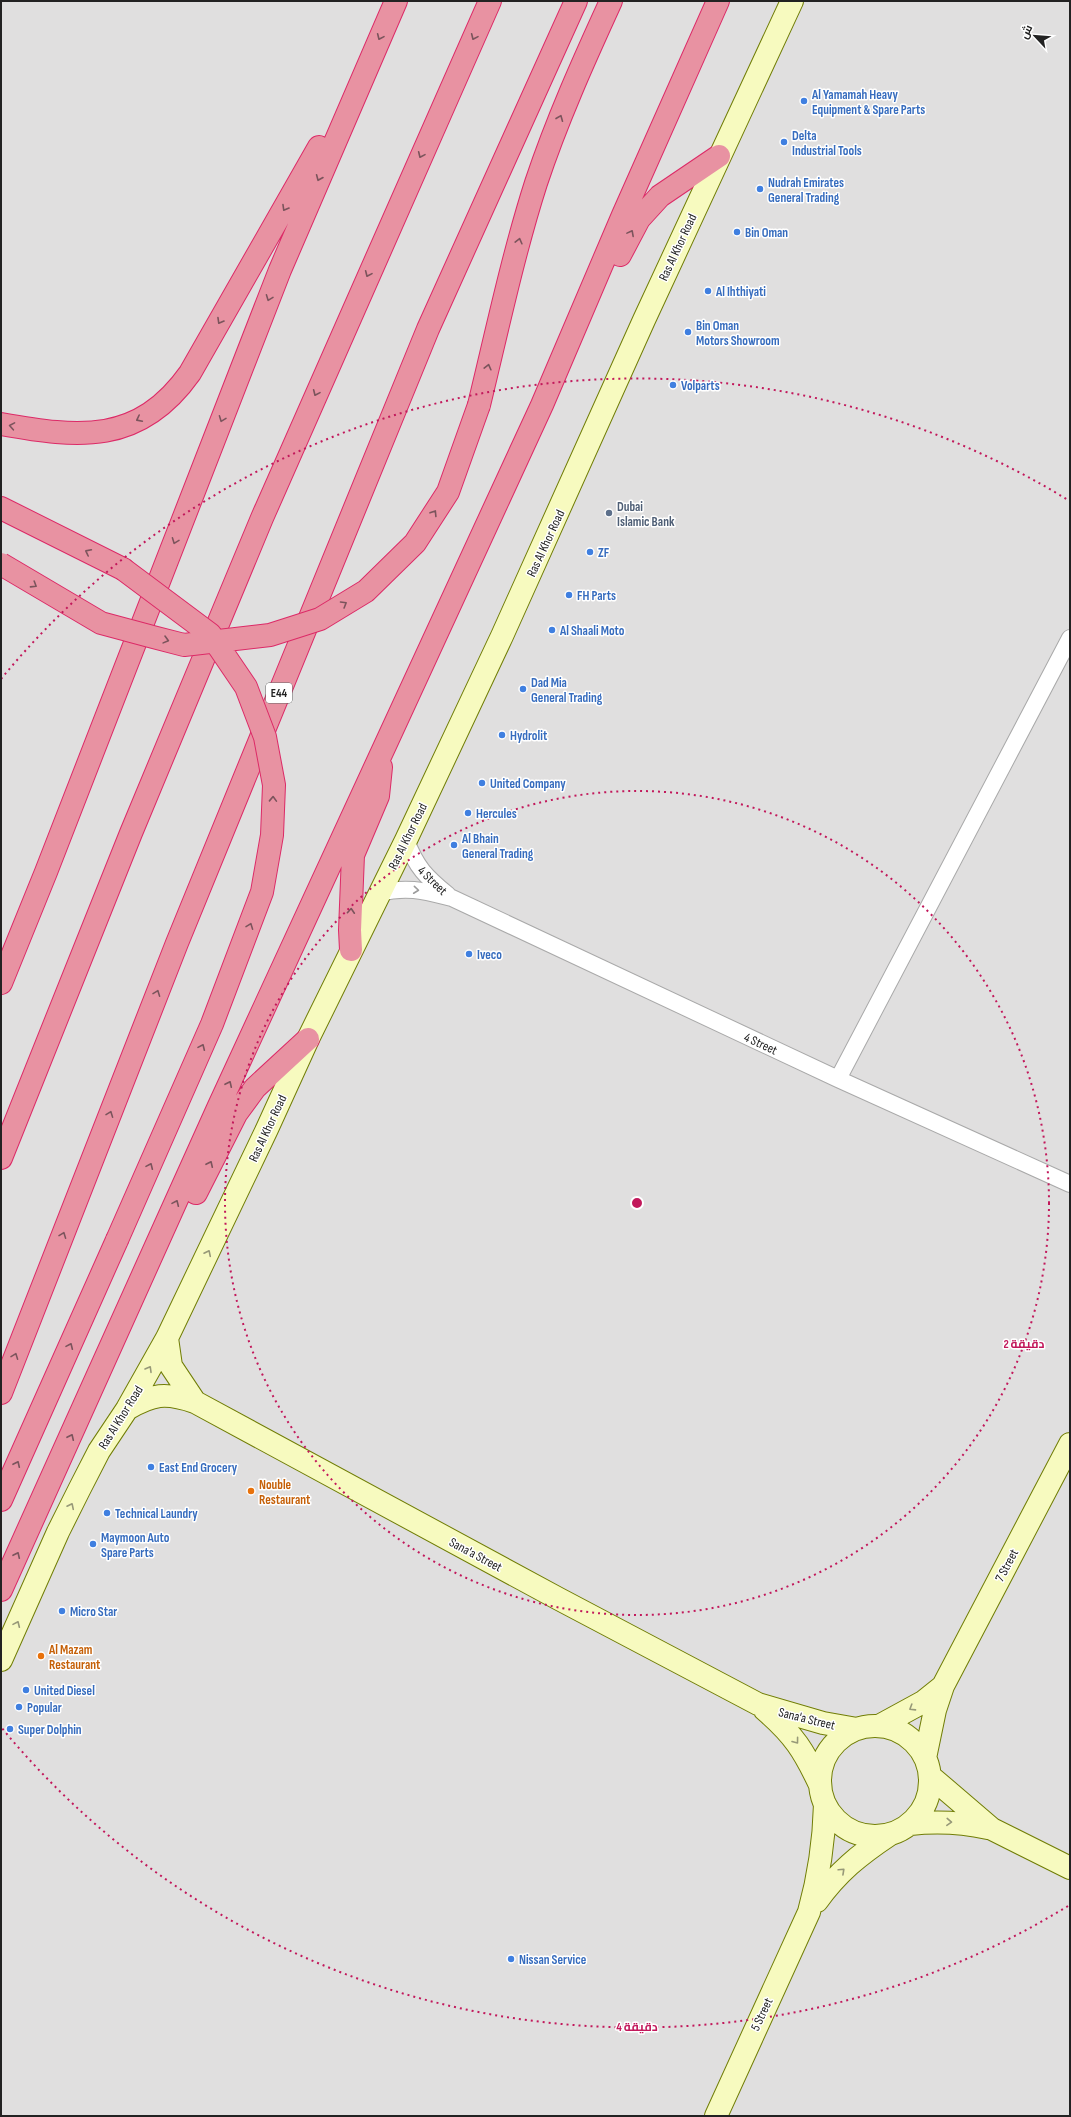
<svg xmlns="http://www.w3.org/2000/svg" width="1071" height="2117" viewBox="0 0 1071 2117" font-family="'Sofia Sans Condensed',Cairo,sans-serif">
	<style>
		.residential { fill: #e0dfdf }
		.lines { fill: none; stroke-linecap: round; stroke-linejoin: round }
		.street-casing { stroke: #a9a9a9; stroke-width: 18 }
		.secondary-casing { stroke: #707d05; stroke-width: 24 }
		.highway-casing { stroke: #dc2a67; stroke-width: 24 }
		.street { stroke: #fff; stroke-width: 16 }
		.secondary { stroke: #f7fabf; stroke-width: 22 }
		.highway { stroke: #e892a2; stroke-width: 22 }
		.highway-bridge-casing { stroke: #dc2a67; stroke-width: 24; stroke-linecap: butt }
		.highway-bridge { stroke: #e892a2; stroke-width: 22 }
		.oneway { stroke: #7b545c }
		.oneway2 { stroke: #9c9c9c }
		.oneway3 { stroke: #979978 }
		.ring { fill: none; stroke: #c2185b; stroke-width: 2; stroke-dasharray: 2 4 }
		.shop-dot { fill: #3f7fe0; stroke: #fff; stroke-width: 1.5 }
		.service-dot { fill: #5c6f8a; stroke: #fff; stroke-width: 1.5 }
		.food-dot { fill: #e8710a; stroke: #fff; stroke-width: 1.5 }
		.labels { text-anchor: middle; stroke-width: 3; stroke-linejoin: round; paint-order: stroke }
		.shield { fill: #fff; stroke: #646464; stroke-width: 1 }
		.shield-label { font-size: 12px; font-weight: bold; fill: #222 }
		.shop-label { font-size: 13px; font-weight: bold; fill: #366cbe; stroke: #fff; text-anchor: start }
		.street-label { font-size: 13px; fill: #222; stroke: #fff }
		.service-label { font-size: 13px; font-weight: bold; fill: #4e5e75; stroke: #fff; text-anchor: start }
		.food-label { font-size: 13px; font-weight: bold; fill: #c56008; stroke: #fff; text-anchor: start }
		.centre { fill: #c2185b; stroke: #fff; stroke-width: 2 }
		.ring-label { font-size: 12px; text-anchor: middle; font-weight: bold; fill: #c2185b; stroke: #fff; stroke-width: 3; stroke-linejoin: round; paint-order: stroke }
	</style>
	<rect width="100%" height="100%" fill="#f2efe9"/>
	<path class="residential" d="M 1,1 L 1070,1 L 1070,2116 L 1,2116 Z"/>
	<g class="lines">
		<g class="street-casing">
			<path id="street" d="M 406,840 C 416,867 426,877 448,895
				M 379,893 C 408,886 424,891 452,898 L 838,1079 L 1070,1184
				M 838,1079 L 1070,638"/>
		</g>
		<g class="secondary-casing">
			<path id="secondary" d="M 167,1338 L 171,1366 L 195,1402
				M 127,1409 C 153,1394 165,1392 195,1402 L 559,1599 L 758,1704 L 823,1723 L 857,1729
				M 1,1660 L 58,1532 L 79,1490 L 99,1451 L 127,1409 L 167,1338 L 267,1129 L 308,1039 L 406,840 L 502,636 L 644,320 L 792,1
				M 765,1710 C 794,1735 804,1751 820,1785
				M 879,1726 L 923,1702 L 943,1686
				M820 1781a55 55 0 1 1 110 0a55 55 0 1 1-110 0Z
				M 925,1758 L 935,1710 L 943,1686 L 1070,1444
				M 930,1776 L 992,1829 L 1070,1868
				M 910,1824 C 937,1821 961,1822 988,1828
				M 817,1901 C 838,1872 859,1855 889,1835
				M 716,2116 L 809,1912 C 819,1876 824,1842 825,1804"/>
		</g>
		<g class="highway-casing">
			<path id="highway" d="M 620,255 L 639,219 L 660,196 L 719,156
				M 479,405 C 497,331 513,255 536,183 C 557,120 584,60 611,1
				M 1,424 C 79,438 139,445 190,373 L 319,147
				M 1,508 L 123,569
				M 351,950 L 350,930 L 353,855 L 378,796 L 381,767
				M 1,983 L 46,872 L 280,270 L 396,1
				M 1,1158 L 131,833 L 262,518 L 490,1
				M 196,1193 L 236,1114 L 255,1088 L 308,1039
				M 1,1393 L 177,943 L 428,329 L 576,1
				M 1,1500 L 117,1240
				M 1,1590 L 218,1108 L 542,405 L 623,215 L 718,1"/>
		</g>
		<use href="#street" class="street"/>
		<use href="#secondary" class="secondary"/>
		<use href="#highway" class="highway"/>
		<g class="highway-bridge-casing">
			<path id="highway-bridge" d="M 1,564 L 101,623 L 153,637 L 184,645 L 270,635 L 320,619 L 366,591 L 415,543 L 448,492 L 479,405
				M 117,1240 L 212,1024 L 262,892 L 272,835 L 274,785 L 265,737 L 246,687 L 210,634 L 123,569"/>
		</g>
		<use href="#highway-bridge" class="highway-bridge"/>
	</g>
	<defs><path id="oneway-chevron" d="M-2-3.5L2.5 0L-2 3.5" fill="none" stroke-width="1.6" stroke-linecap="round" stroke-linejoin="round"/></defs>
	<g class="oneway">
		<use href="#oneway-chevron" transform="translate(380 37) rotate(114)"/>
		<use href="#oneway-chevron" transform="translate(474 37) rotate(114)"/>
		<use href="#oneway-chevron" transform="translate(560 118) rotate(-68)"/>
		<use href="#oneway-chevron" transform="translate(421 155) rotate(114)"/>
		<use href="#oneway-chevron" transform="translate(319 178) rotate(113)"/>
		<use href="#oneway-chevron" transform="translate(285 208) rotate(120)"/>
		<use href="#oneway-chevron" transform="translate(631 233) rotate(-62)"/>
		<use href="#oneway-chevron" transform="translate(519 241) rotate(-76)"/>
		<use href="#oneway-chevron" transform="translate(368 274) rotate(114)"/>
		<use href="#oneway-chevron" transform="translate(269 298) rotate(111)"/>
		<use href="#oneway-chevron" transform="translate(220 321) rotate(120)"/>
		<use href="#oneway-chevron" transform="translate(488 367) rotate(-76)"/>
		<use href="#oneway-chevron" transform="translate(316 393) rotate(114)"/>
		<use href="#oneway-chevron" transform="translate(139 419) rotate(153)"/>
		<use href="#oneway-chevron" transform="translate(222 419) rotate(111)"/>
		<use href="#oneway-chevron" transform="translate(12 426) rotate(-170)"/>
		<use href="#oneway-chevron" transform="translate(434 513) rotate(-58)"/>
		<use href="#oneway-chevron" transform="translate(175 541) rotate(111)"/>
		<use href="#oneway-chevron" transform="translate(88 552) rotate(-153)"/>
		<use href="#oneway-chevron" transform="translate(34 585) rotate(32)"/>
		<use href="#oneway-chevron" transform="translate(344 604) rotate(-31)"/>
		<use href="#oneway-chevron" transform="translate(166 640) rotate(15)"/>
		<use href="#oneway-chevron" transform="translate(273 799) rotate(-88)"/>
		<use href="#oneway-chevron" transform="translate(351 911) rotate(-86)"/>
		<use href="#oneway-chevron" transform="translate(250 926) rotate(-69)"/>
		<use href="#oneway-chevron" transform="translate(157 993) rotate(-69)"/>
		<use href="#oneway-chevron" transform="translate(202 1047) rotate(-66)"/>
		<use href="#oneway-chevron" transform="translate(229 1084) rotate(-65)"/>
		<use href="#oneway-chevron" transform="translate(110 1114) rotate(-69)"/>
		<use href="#oneway-chevron" transform="translate(210 1164) rotate(-65)"/>
		<use href="#oneway-chevron" transform="translate(150 1166) rotate(-66)"/>
		<use href="#oneway-chevron" transform="translate(176 1203) rotate(-66)"/>
		<use href="#oneway-chevron" transform="translate(63 1235) rotate(-69)"/>
		<use href="#oneway-chevron" transform="translate(70 1346) rotate(-66)"/>
		<use href="#oneway-chevron" transform="translate(15 1356) rotate(-69)"/>
		<use href="#oneway-chevron" transform="translate(71 1437) rotate(-65)"/>
		<use href="#oneway-chevron" transform="translate(17 1464) rotate(-65)"/>
		<use href="#oneway-chevron" transform="translate(17 1555) rotate(-65)"/>
	</g>
	<use class="oneway2" href="#oneway-chevron" transform="translate(416 890) rotate(6)"/>
	<g class="oneway3">
		<use href="#oneway-chevron" transform="translate(208 1253) rotate(-64)"/>
		<use href="#oneway-chevron" transform="translate(149 1369) rotate(-60)"/>
		<use href="#oneway-chevron" transform="translate(71 1506) rotate(-64)"/>
		<use href="#oneway-chevron" transform="translate(17 1624) rotate(-66)"/>
		<use href="#oneway-chevron" transform="translate(912 1708) rotate(148)"/>
		<use href="#oneway-chevron" transform="translate(796 1741) rotate(53)"/>
		<use href="#oneway-chevron" transform="translate(949 1822) rotate(3)"/>
		<use href="#oneway-chevron" transform="translate(842 1871) rotate(-43)"/>
	</g>
	<g class="ring">
		<circle cx="637" cy="1203" r="412"/>
		<path d="M1068 1906A824 824 0 0 1 1 1727M1 679A824 824 0 0 1 1068 500"/>
	</g>
	<g class="shop-dot">
		<circle cx="804" cy="101" r="4"/>
		<circle cx="784" cy="142" r="4"/>
		<circle cx="760" cy="189" r="4"/>
		<circle cx="737" cy="232" r="4"/>
		<circle cx="708" cy="291" r="4"/>
		<circle cx="688" cy="332" r="4"/>
		<circle cx="673" cy="385" r="4"/>
		<circle cx="590" cy="552" r="4"/>
		<circle cx="569" cy="595" r="4"/>
		<circle cx="552" cy="630" r="4"/>
		<circle cx="523" cy="689" r="4"/>
		<circle cx="502" cy="735" r="4"/>
		<circle cx="482" cy="783" r="4"/>
		<circle cx="468" cy="813" r="4"/>
		<circle cx="454" cy="845" r="4"/>
		<circle cx="469" cy="954" r="4"/>
		<circle cx="151" cy="1467" r="4"/>
		<circle cx="107" cy="1513" r="4"/>
		<circle cx="93" cy="1544" r="4"/>
		<circle cx="62" cy="1611" r="4"/>
		<circle cx="26" cy="1690" r="4"/>
		<circle cx="19" cy="1707" r="4"/>
		<circle cx="10" cy="1729" r="4"/>
		<circle cx="511" cy="1959" r="4"/>
	</g>
	<circle class="service-dot" cx="609" cy="513" r="4"/>
	<g class="food-dot">
		<circle cx="251" cy="1491" r="4"/>
		<circle cx="41" cy="1656" r="4"/>
	</g>
	<g class="labels">
		<rect class="shield" x="266" y="683" width="26" height="20" rx="3"/>
		<g class="shield-label">
			<text x="279" y="697">E44</text>
		</g>
		<g class="shop-label">
			<text x="812" y="99">Al Yamamah Heavy<tspan x="812" dy="15">Equipment &amp; Spare Parts</tspan></text>
			<text x="792" y="140">Delta<tspan x="792" dy="15">Industrial Tools</tspan></text>
			<text x="768" y="187">Nudrah Emirates<tspan x="768" dy="15">General Trading</tspan></text>
			<text x="745" y="237">Bin Oman</text>
			<text x="716" y="296">Al Ihthiyati</text>
			<text x="696" y="330">Bin Oman<tspan x="696" dy="15">Motors Showroom</tspan></text>
			<text x="681" y="390">Volparts</text>
			<text x="598" y="557">ZF</text>
			<text x="577" y="600">FH Parts</text>
			<text x="560" y="635">Al Shaali Moto</text>
			<text x="531" y="687">Dad Mia<tspan x="531" dy="15">General Trading</tspan></text>
			<text x="510" y="740">Hydrolit</text>
			<text x="490" y="788">United Company</text>
			<text x="476" y="818">Hercules</text>
			<text x="462" y="843">Al Bhain<tspan x="462" dy="15">General Trading</tspan></text>
			<text x="477" y="959">Iveco</text>
			<text x="159" y="1472">East End Grocery</text>
			<text x="115" y="1518">Technical Laundry</text>
			<text x="101" y="1542">Maymoon Auto<tspan x="101" dy="15">Spare Parts</tspan></text>
			<text x="70" y="1616">Micro Star</text>
			<text x="34" y="1695">United Diesel</text>
			<text x="27" y="1712">Popular</text>
			<text x="18" y="1734">Super Dolphin</text>
			<text x="519" y="1964">Nissan Service</text>
		</g>
		<g class="street-label">
			<text transform="translate(677 247) rotate(-65)" y="5">Ras Al Khor Road</text>
			<text transform="translate(545 543) rotate(-65)" y="5">Ras Al Khor Road</text>
			<text transform="translate(407 836) rotate(-64)" y="5">Ras Al Khor Road</text>
			<text transform="translate(433 880) rotate(44)" y="5">4 Street</text>
			<text transform="translate(761 1043) rotate(25)" y="5">4 Street</text>
			<text transform="translate(267 1128) rotate(-65)" y="5">Ras Al Khor Road</text>
			<text transform="translate(120 1417) rotate(-58)" y="5">Ras Al Khor Road</text>
			<text transform="translate(476 1554) rotate(28)" y="5">Sana'a Street</text>
			<text transform="translate(1006 1565) rotate(-62)" y="5">7 Street</text>
			<text transform="translate(807 1718) rotate(14)" y="5">Sana'a Street</text>
			<text transform="translate(761 2014) rotate(-65)" y="5">5 Street</text>
		</g>
		<g class="service-label">
			<text x="617" y="511">Dubai<tspan x="617" dy="15">Islamic Bank</tspan></text>
		</g>
		<g class="food-label">
			<text x="259" y="1489">Nouble<tspan x="259" dy="15">Restaurant</tspan></text>
			<text x="49" y="1654">Al Mazam<tspan x="49" dy="15">Restaurant</tspan></text>
		</g>
	</g>
	<circle cx="637" cy="1203" r="6" class="centre"/>
	<g class="ring-label">
		<text x="1024" y="1348">2 دقيقة</text>
		<text x="637" y="2031">4 دقيقة</text>
	</g>
	<rect width="1071" height="2117" fill="none" stroke="#222222" stroke-width="4"/>
	<g transform="translate(1035 36) rotate(296)" stroke="#ffffff" stroke-width="3" paint-order="stroke">
	<path d="M0-3L7 15L0 10L-7 15Z" fill="#222222"/>
	<text y="-6" font-size="11" font-weight="bold" text-anchor="middle" fill="#222222">ش</text>
	</g>
</svg>
